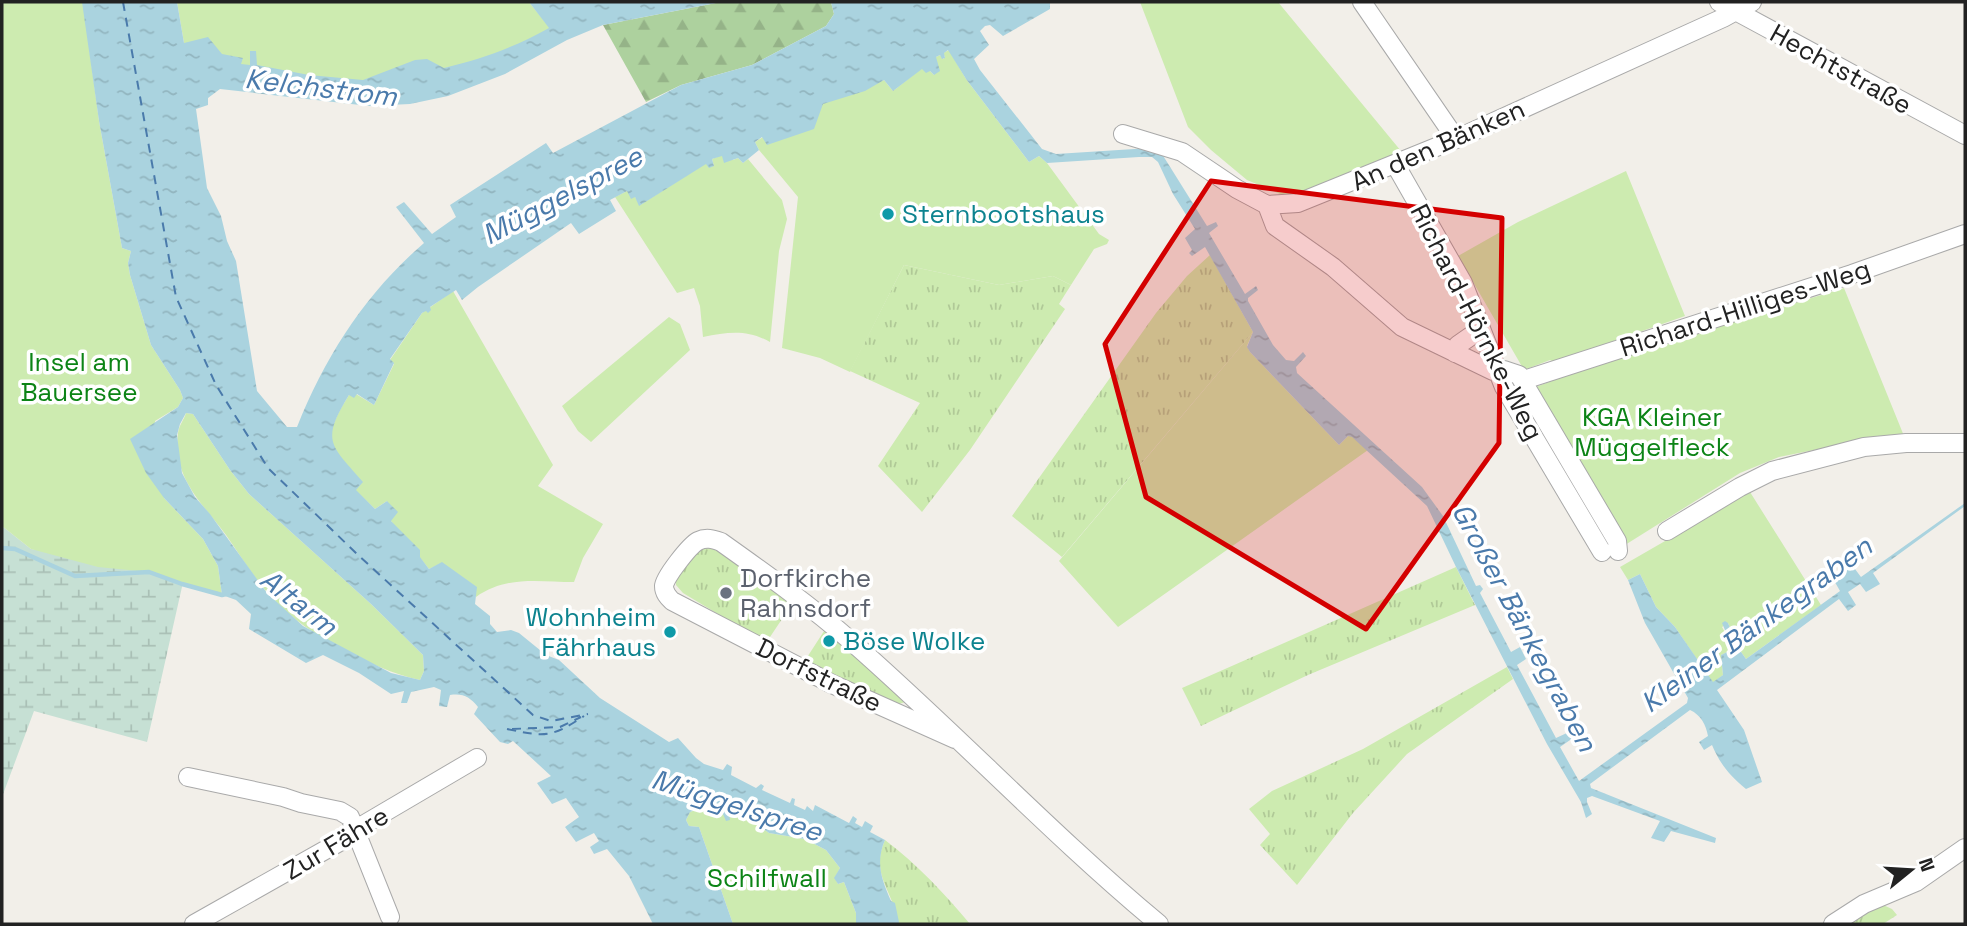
<svg xmlns="http://www.w3.org/2000/svg" width="1967" height="926" viewBox="0 0 1967 926" font-family="'Space Grotesk',sans-serif">
	<style>
		.grass { fill: url(#grass-tufts) }
		.forest { fill: url(#forest-firs) }
		.wetland { fill: url(#wetland-marsh) }
		.garden { fill: #cdebb0 }
		.water { fill: url(#water-ripples); fill-rule: evenodd }
		.lines { fill: none; stroke-linecap: round; stroke-linejoin: round }
		.stream { stroke: #aad3df; stroke-width: 4.5 }
		.ferry { stroke: #4a7aab; stroke-width: 2; stroke-dasharray: 9 7; stroke-linecap: butt }
		.minor-casing { stroke: #a9a9a9; stroke-width: 20 }
		.minor { stroke: #fff; stroke-width: 18 }
		.marked { fill: #d40000; fill-opacity: 0.2; stroke: #d40000; stroke-width: 5; stroke-linejoin: round }
		.culture-dot { fill: #0f9aa8; stroke: #fff; stroke-width: 2.5 }
		.worship-dot { fill: #6b7280; stroke: #fff; stroke-width: 2.5 }
		.labels { text-anchor: middle; stroke-width: 7; stroke-linejoin: round; paint-order: stroke }
		.street-label { font-size: 26px; fill: #222; stroke: #fff }
		.culture-label { font-size: 26px; fill: #0d838f; stroke: #fff; text-anchor: start }
		.park-label { font-size: 26px; fill: #0c8416; stroke: #fff }
		.worship-label { font-size: 26px; fill: #5b616d; stroke: #fff; text-anchor: start }
		.water-label { font-size: 28px; font-style: italic; fill: #4a7aab; stroke: #fff }
	</style>
	<defs>
		<pattern id="grass-tufts" width="24" height="20" patternUnits="userSpaceOnUse" patternTransform="scale(1.75)"><rect width="24" height="20" fill="#cdebb0"/><path d="M3 7l-1-3M5 7V3M7 7l1-3M15 17l-1-3M17 17v-4M19 17l1-3" fill="none" stroke="#b0c997"/></pattern>
		<pattern id="forest-firs" width="22" height="20" patternUnits="userSpaceOnUse" patternTransform="scale(1.75)"><rect width="22" height="20" fill="#add19e"/><path d="M5 1l3.5 6h-7zM16 11l3.5 6h-7z" fill="#95b388"/></pattern>
		<pattern id="wetland-marsh" width="20" height="14" patternUnits="userSpaceOnUse" patternTransform="scale(1.75)"><rect width="20" height="14" fill="#c6e0d4"/><path d="M1 5h8M5 5V1M11 12h8M15 12V8" fill="none" stroke="#aac0b6"/></pattern>
		<pattern id="water-ripples" width="26" height="14" patternUnits="userSpaceOnUse" patternTransform="scale(1.75)"><rect width="26" height="14" fill="#aad3df"/><path d="M2 4q2-2 4 0t4 0M15 11q2-2 4 0t4 0" fill="none" stroke="#92b5bf"/></pattern>
	</defs>
	<rect width="100%" height="100%" fill="#f2efe9"/>
	<path class="grass" d="M 1210,255 L 1253,332 L 1062,557 L 1012,516 L 1156,313 L 1187,276 Z
		M 904,265 L 999,285 L 1053,276 L 1071,285 L 1059,304 L 1065,309 L 970,450 L 922,512 L 878,466 L 920,403 L 850,371 Z
		M 700,547 L 717,548 L 792,604 L 766,643 L 683,593 L 676,585 L 676,577 Z
		M 1456,567 L 1475,605 L 1308,675 L 1201,726 L 1182,688 Z
		M 826,628 L 905,702 L 899,704 L 804,662 Z
		M 1507,667 L 1513,679 L 1407,754 L 1353,813 L 1297,885 L 1260,845 L 1270,834 L 1249,809 L 1272,791 L 1363,749 Z
		M 885,840 C 918,865 944,893 970,924 L 898,924 C 895,892 869,875 885,840 Z
		M 1881,904 L 1892,909 L 1897,915 L 1883,924 L 1842,924 Z"/>
	<path class="forest" d="M 721,2 L 831,2 L 834,14 L 826,26 L 752,65 L 681,85 L 646,102 L 603,25 Z"/>
	<path class="wetland" d="M 2,526 L 31,549 L 153,565 L 184,578 L 147,742 L 34,711 L 2,797 Z"/>
	<path class="garden" d="M 2,2 L 83,2 L 99,121 L 122,248 L 131,251 L 128,263 L 130,275 L 151,345 L 180,390 L 183,398 L 178,407 L 155,421 L 164,498 L 203,539 L 218,566 L 222,595 L 182,584 L 149,572 L 98,567 L 31,549 L 2,526 Z
		M 177,2 L 529,2 L 553,32 L 413,99 L 220,75 L 184,43 Z
		M 1140,2 L 1278,2 L 1401,151 L 1292,199 L 1247,180 L 1211,150 L 1188,127 Z
		M 949,50 L 966,79 L 1029,162 L 1039,156 L 1047,163 L 1099,234 L 1109,240 L 1107,244 L 1094,249 L 1071,285 L 1053,276 L 999,285 L 904,265 L 850,372 L 820,358 L 782,348 L 798,197 L 759,150 L 755,142 L 763,137 L 767,144 L 822,104 L 884,80 L 893,91 L 922,68 L 930,71 L 934,75 L 936,57 L 940,55 L 943,59 L 945,57 L 943,53 Z
		M 722,155 L 733,160 L 738,158 L 743,163 L 748,159 L 782,200 L 787,219 L 779,251 L 770,342 C 747,329 728,332 703,337 L 700,306 L 694,288 L 677,293 L 615,197 L 627,191 L 635,197 L 640,205 L 706,163 L 714,166 L 712,159 Z
		M 1626,171 L 1685,316 L 1554,362 L 1550,360 L 1524,370 L 1458,256 L 1518,222 Z
		M 1844,288 L 1904,436 L 1864,440 L 1779,457 L 1740,473 L 1625,545 L 1533,388 L 1600,363 Z
		M 453,291 L 553,465 L 538,486 L 603,524 L 583,558 L 574,582 C 539,582 507,575 476,597 L 476,587 L 442,563 L 429,569 L 391,521 L 387,501 L 375,509 L 355,490 L 362,482 C 354,472 339,460 333,447 C 326,431 341,408 349,395 L 356,394 L 374,405 L 394,364 L 390,360 L 422,313 Z
		M 669,317 L 680,324 L 690,350 L 591,442 L 578,431 L 562,406 Z
		M 1253,332 L 1247,346 L 1250,352 L 1339,445 L 1348,436 L 1352,436 L 1368,450 L 1118,627 L 1059,561 Z
		M 186,413 L 193,414 L 230,470 L 249,494 L 371,604 L 423,655 L 424,671 L 420,680 C 371,669 298,631 266,591 C 251,574 239,553 226,535 C 202,503 172,477 178,433 C 179,425 184,420 186,413 Z
		M 1750,492 L 1821,605 L 1746,659 L 1739,649 L 1728,623 L 1722,627 L 1734,649 L 1721,655 L 1723,675 L 1713,683 L 1675,627 L 1656,607 L 1640,574 L 1628,580 L 1620,567 Z
		M 713,803 L 728,814 L 748,817 L 769,833 L 805,839 L 826,850 L 840,868 L 835,878 L 838,884 L 844,882 L 856,913 L 856,924 L 733,924 L 699,827 L 689,826 L 686,820 L 690,812 Z"/>
	<path class="water" d="M 82,2 L 177,2 L 184,43 L 208,37 L 222,54 L 243,58 L 241,64 L 250,65 L 250,51 L 256,51 L 257,65 L 309,75 L 363,80 L 415,60 L 427,59 L 444,68 C 482,59 515,47 549,28 L 529,2 L 721,2 L 603,25 L 567,40 L 505,74 L 448,96 L 410,104 L 369,106 L 220,89 L 208,98 L 208,105 L 196,109 L 207,188 L 221,216 L 227,241 L 236,261 L 257,391 L 287,427 L 297,427 C 326,355 365,294 424,243 L 396,207 L 404,202 L 432,234 L 456,217 L 450,205 L 546,143 L 553,153 L 681,85 L 752,65 L 826,26 L 834,14 L 831,2 L 1050,2 L 1050,9 L 1003,36 L 990,25 L 985,26 L 980,31 L 989,45 L 974,59 L 980,70 L 1042,149 L 1056,154 L 1150,148 L 1162,154 L 1207,226 L 1216,222 L 1218,226 L 1209,233 L 1245,294 L 1256,286 L 1258,290 L 1248,298 L 1248,301 L 1273,345 L 1286,360 L 1294,361 L 1303,352 L 1306,356 L 1296,367 L 1297,373 L 1422,487 L 1443,516 L 1476,586 L 1480,585 L 1483,589 L 1480,593 L 1511,652 L 1520,647 L 1526,659 L 1517,665 L 1556,738 L 1569,732 L 1573,738 L 1560,747 L 1579,781 L 1687,703 L 1688,698 L 1645,623 L 1628,580 L 1640,574 L 1656,607 L 1675,627 L 1713,682 L 1723,675 L 1721,655 L 1733,649 L 1722,623 L 1725,621 L 1728,623 L 1739,649 L 1746,659 L 1840,591 L 1832,577 L 1852,565 L 1861,577 L 1965,503 L 1965,506 L 1873,573 L 1880,584 L 1866,592 L 1860,584 L 1848,592 L 1856,605 L 1848,611 L 1839,599 L 1717,690 L 1744,730 L 1762,782 L 1746,789 C 1730,776 1720,764 1712,745 L 1704,750 L 1699,742 L 1708,736 C 1706,725 1701,715 1690,710 L 1590,784 L 1591,788 L 1716,838 L 1715,843 L 1671,831 L 1664,842 L 1651,838 L 1660,821 L 1592,796 L 1587,798 L 1587,802 L 1592,814 L 1586,818 L 1581,802 L 1547,744 L 1456,567 L 1427,506 L 1352,437 L 1348,436 L 1339,445 L 1250,352 L 1247,347 L 1253,332 L 1205,247 L 1192,256 L 1189,253 L 1192,250 L 1185,238 L 1195,229 L 1173,194 L 1158,162 L 1152,157 L 1139,157 L 1047,163 L 1039,156 L 1029,162 L 966,79 L 948,50 L 944,53 L 945,58 L 942,59 L 940,55 L 936,57 L 940,71 L 934,75 L 930,71 L 926,73 L 922,69 L 893,91 L 884,80 L 865,91 L 823,104 L 814,129 L 767,145 L 762,137 L 755,142 L 759,150 L 743,163 L 738,158 L 724,163 L 722,156 L 712,159 L 714,166 L 709,168 L 706,164 L 639,206 L 635,197 L 631,199 L 627,191 L 610,200 L 616,211 L 579,234 L 571,223 L 478,287 L 462,300 L 456,290 L 430,307 L 431,310 L 428,313 L 426,311 L 422,313 L 390,359 L 394,363 L 374,405 L 357,394 L 354,398 L 349,395 C 320,442 331,445 363,482 L 356,490 L 375,509 L 387,501 L 398,512 L 391,521 L 420,550 L 420,557 L 429,569 L 442,562 L 477,587 L 475,604 L 490,616 L 490,624 L 497,632 L 511,630 L 519,633 L 546,655 L 559,660 L 600,698 L 669,742 L 678,738 L 696,758 L 704,764 L 723,770 L 727,764 L 732,767 L 731,775 L 756,788 L 761,784 L 764,786 L 762,790 L 790,803 L 792,798 L 795,799 L 794,805 L 805,810 L 807,806 L 813,811 L 815,805 L 849,823 L 853,816 L 857,819 L 855,823 L 862,827 L 865,821 L 873,826 L 870,832 L 885,840 C 875,863 882,880 891,901 L 895,903 L 899,922 L 898,924 L 856,924 L 856,913 L 844,882 L 838,884 L 834,878 L 840,868 L 826,850 L 805,839 L 769,833 L 748,817 L 729,814 L 730,820 L 726,821 L 720,807 L 713,803 L 690,812 L 686,820 L 689,826 L 699,827 L 733,924 L 653,924 L 629,876 L 607,849 L 594,854 L 590,847 L 599,841 L 594,833 L 576,842 L 565,827 L 579,817 L 566,798 L 552,804 L 537,783 L 551,776 L 513,741 L 508,744 L 500,742 L 474,714 L 478,707 C 470,697 463,693 450,695 L 447,707 L 439,706 L 441,690 L 434,687 L 411,692 L 407,703 L 401,703 L 404,691 L 391,694 L 359,673 L 323,655 L 306,663 L 249,629 L 251,614 L 236,600 L 222,595 L 218,566 L 203,539 L 164,498 L 146,473 L 130,439 L 178,407 L 183,398 L 180,390 L 151,345 L 130,275 L 128,263 L 131,251 L 122,248 L 99,121 ZM 186,413 L 193,414 L 230,470 L 249,494 L 371,604 L 423,655 L 424,671 L 420,680 L 391,673 L 303,626 L 267,593 L 210,514 L 195,497 L 182,473 L 177,435 L 180,424 Z"/>
	<g class="lines">
		<path class="stream" d="M 2,548 L 15,549 L 75,576 L 149,572 L 182,584 L 222,595 L 226,594"/>
		<path class="ferry" d="M 123,2 L 176,297 L 216,385 L 268,468 L 358,555 L 533,715 L 551,721 L 588,714
			M 507,729 C 545,737 551,738 584,716
			M 512,729 L 560,727 L 581,717"/>
		<g class="minor-casing">
			<path id="minor" d="M 1362,2 L 1456,139
				M 1719,2 L 1965,135
				M 1123,134 L 1182,152 L 1237,189 L 1267,205 L 1298,203 L 1456,139 L 1723,18 L 1752,2
				M 1395,164 L 1463,283 L 1504,387 L 1602,552
				M 1267,205 L 1275,226 L 1333,267 L 1402,327 L 1493,371 L 1504,370 L 1519,375 L 1617,541 L 1618,551
				M 1455,353 L 1458,345 L 1481,329
				M 1524,380 L 1852,274 L 1965,234
				M 1667,531 L 1740,487 L 1772,471 L 1864,447 L 1906,443 L 1965,443
				M 955,739 L 832,684 L 672,601 C 668,597 664,593 664,586 C 664,578 690,545 698,541 C 706,537 713,539 721,542 C 766,574 811,606 852,642 C 957,734 1052,835 1159,924
				M 188,777 L 283,797 L 301,803 L 340,811 L 350,817 L 390,917
				M 194,924 L 343,840 L 363,825 L 477,758
				M 1833,924 L 1864,904 L 1916,882 L 1965,848"/>
		</g>
		<use href="#minor" class="minor"/>
	</g>
	<path class="marked" d="M 1211,181 L 1502,218 L 1499,443 L 1366,629 L 1146,497 L 1105,344 Z"/>
	<g class="culture-dot">
		<circle cx="888" cy="214" r="7"/>
		<circle cx="670" cy="632" r="7"/>
		<circle cx="829" cy="641" r="7"/>
	</g>
	<circle class="worship-dot" cx="726" cy="593" r="7"/>
	<g class="labels">
		<g class="street-label">
			<text transform="translate(1841 69) rotate(29)" y="9">Hechtstraße</text>
			<text transform="translate(1438 145) rotate(-24)" y="9">An den Bänken</text>
			<text transform="translate(1745 308) rotate(-18)" y="9">Richard-Hilliges-Weg</text>
			<text transform="translate(1477 322) rotate(63)" y="9">Richard-Hörnke-Weg</text>
			<text transform="translate(819 675) rotate(26)" y="9">Dorfstraße</text>
			<text transform="translate(336 843) rotate(-31)" y="9">Zur Fähre</text>
		</g>
		<g class="culture-label">
			<text x="902" y="223">Sternbootshaus</text>
			<text x="656" y="626" text-anchor="end">Wohnheim<tspan x="656" dy="30">Fährhaus</tspan></text>
			<text x="843" y="650">Böse Wolke</text>
		</g>
		<g class="park-label">
			<text x="79" y="371">Insel am<tspan x="79" dy="30">Bauersee</tspan></text>
			<text x="1652" y="426">KGA Kleiner<tspan x="1652" dy="30">Müggelfleck</tspan></text>
			<text x="767" y="887">Schilfwall</text>
		</g>
		<g class="worship-label">
			<text x="740" y="587">Dorfkirche<tspan x="740" dy="30">Rahnsdorf</tspan></text>
		</g>
		<g class="water-label">
			<text transform="translate(321 87) rotate(7)" y="10">Kelchstrom</text>
			<text transform="translate(562 195) rotate(-28)" y="10">Müggelspree</text>
			<text transform="translate(299 602) rotate(38)" y="10">Altarm</text>
			<text transform="translate(1756 624) rotate(-36)" y="10">Kleiner Bänkegraben</text>
			<text transform="translate(1525 627) rotate(62)" y="10">Großer Bänkegraben</text>
			<text transform="translate(737 805) rotate(18)" y="10">Müggelspree</text>
		</g>
	</g>
	<rect width="1967" height="926" fill="none" stroke="#222222" stroke-width="7"/>
	<g transform="translate(1911 870) rotate(72)" stroke="#ffffff" stroke-width="5" paint-order="stroke">
	<path d="M0-5L12 26L0 18L-12 26Z" fill="#222222"/>
	<text y="-10" font-size="19" font-weight="bold" text-anchor="middle" fill="#222222">N</text>
	</g>
</svg>
